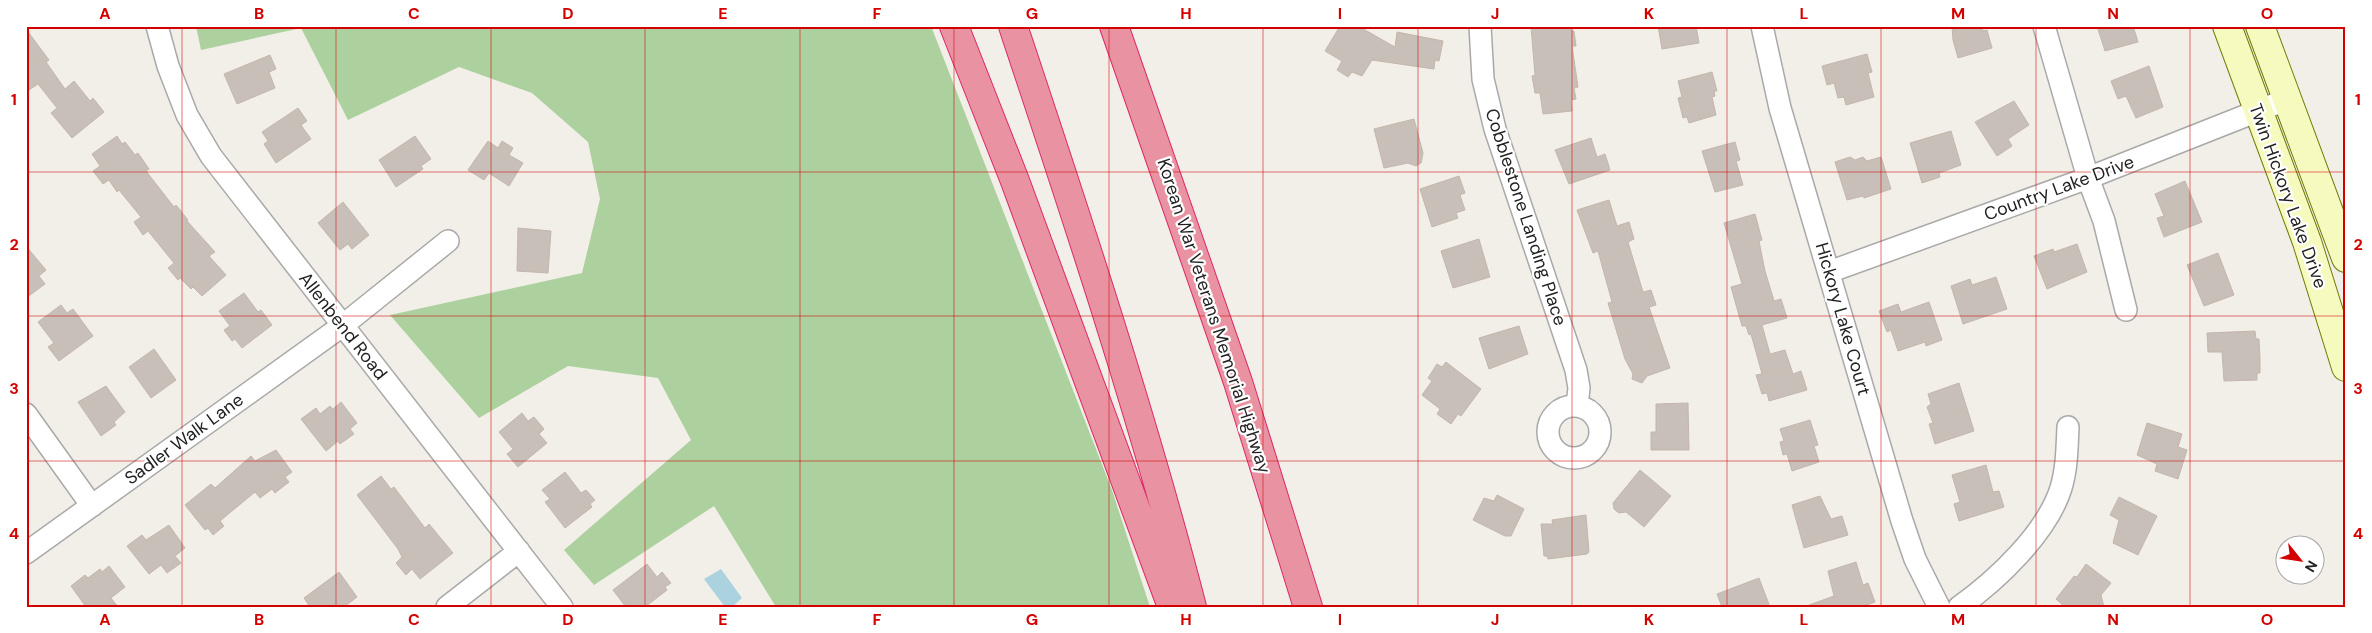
<svg xmlns="http://www.w3.org/2000/svg" width="2372" height="633" viewBox="0 0 2372 633" font-family="'DM Sans',sans-serif">
	<style>
		.forest { fill: #add19e }
		.water { fill: #aad3df }
		.building { fill: #c7bfb8; stroke: #c4b6ab }
		.lines { fill: none; stroke-linecap: round; stroke-linejoin: round }
		.street-casing { stroke: #a9a9a9; stroke-width: 24 }
		.secondary-casing { stroke: #707d05; stroke-width: 30 }
		.highway-casing { stroke: #dc2a67; stroke-width: 30 }
		.street { stroke: #fff; stroke-width: 21 }
		.secondary { stroke: #f7fabf; stroke-width: 28 }
		.highway { stroke: #e892a2; stroke-width: 28 }
		.grid { fill: none; stroke: #d40000; stroke-width: 1; stroke-opacity: 0.55 }
		.labels { text-anchor: middle; stroke-width: 4.5; stroke-linejoin: round; paint-order: stroke }
		.street-label { font-size: 18px; fill: #222; stroke: #fff }
		.neatline { fill: none; stroke: #d40000; stroke-width: 2 }
		.grid-label { font-size: 16px; text-anchor: middle; font-weight: bold; fill: #d40000 }
	</style>
	<rect width="100%" height="100%" fill="#f2efe9"/>
	<path class="forest" d="M 196,26 L 931,26 L 1112,490 L 1150,607 L 776,607 L 714,506 L 594,585 L 564,550 L 691,440 L 658,378 L 568,366 L 479,418 L 390,315 L 582,273 L 600,199 L 588,142 L 532,93 L 459,67 L 348,120 L 301,28 L 201,50 Z"/>
	<path class="water" d="M 721,569 L 742,598 L 732,607 L 725,607 L 704,579 Z"/>
	<path class="building" d="M 1340,26 L 1358,26 L 1395,47 L 1397,32 L 1443,41 L 1439,61 L 1435,60 L 1434,69 L 1372,60 L 1362,76 L 1352,72 L 1348,77 L 1337,70 L 1342,61 L 1325,51 Z
		M 1531,26 L 1571,26 L 1571,31 L 1574,31 L 1576,46 L 1572,46 L 1578,87 L 1574,88 L 1576,99 L 1571,100 L 1572,111 L 1543,114 L 1540,93 L 1535,93 L 1532,76 L 1535,75 Z
		M 1658,26 L 1696,26 L 1699,43 L 1662,49 Z
		M 1952,26 L 1982,26 L 1983,31 L 1987,30 L 1992,48 L 1958,58 L 1953,40 Z
		M 2097,26 L 2133,26 L 2138,42 L 2105,51 Z
		M 26,29 L 49,60 L 46,62 L 65,89 L 74,81 L 90,101 L 93,98 L 104,112 L 72,138 L 51,113 L 57,108 L 38,84 L 26,92 Z
		M 1867,54 L 1872,72 L 1868,73 L 1874,97 L 1846,105 L 1844,97 L 1838,98 L 1834,83 L 1827,85 L 1822,66 Z
		M 270,55 L 276,69 L 269,72 L 275,88 L 237,104 L 224,74 Z
		M 2149,66 L 2163,107 L 2136,118 L 2126,96 L 2118,99 L 2111,81 Z
		M 1712,72 L 1717,91 L 1714,91 L 1715,96 L 1712,97 L 1716,115 L 1689,123 L 1687,117 L 1683,118 L 1678,98 L 1682,97 L 1678,81 Z
		M 2014,101 L 2029,125 L 2008,139 L 2012,146 L 1997,156 L 1975,122 Z
		M 298,108 L 307,121 L 301,125 L 311,139 L 276,163 L 264,144 L 268,141 L 262,132 Z
		M 1414,119 L 1423,153 L 1421,163 L 1416,166 L 1408,163 L 1384,168 L 1374,129 Z
		M 1951,131 L 1961,165 L 1939,173 L 1940,177 L 1922,183 L 1910,143 Z
		M 117,136 L 122,144 L 125,142 L 135,155 L 138,153 L 149,169 L 146,171 L 174,207 L 176,205 L 188,220 L 187,221 L 215,252 L 209,256 L 226,275 L 202,296 L 193,287 L 191,289 L 180,278 L 178,280 L 168,268 L 174,263 L 148,231 L 143,235 L 134,222 L 141,217 L 119,190 L 117,192 L 109,180 L 103,184 L 93,171 L 100,166 L 92,154 Z
		M 415,136 L 431,159 L 421,166 L 423,169 L 396,187 L 379,160 Z
		M 1591,138 L 1597,157 L 1605,154 L 1610,170 L 1569,184 L 1555,150 Z
		M 488,141 L 498,148 L 502,141 L 513,148 L 509,155 L 523,163 L 509,186 L 489,173 L 484,180 L 468,170 Z
		M 1735,142 L 1740,160 L 1736,161 L 1743,185 L 1715,192 L 1702,151 Z
		M 1850,157 L 1855,160 L 1863,157 L 1867,161 L 1881,157 L 1891,189 L 1864,198 L 1863,196 L 1847,200 L 1835,162 Z
		M 1459,176 L 1465,193 L 1460,195 L 1465,210 L 1456,213 L 1458,218 L 1432,227 L 1420,189 Z
		M 2185,181 L 2202,222 L 2164,237 L 2157,218 L 2164,216 L 2155,194 Z
		M 1609,200 L 1617,226 L 1629,222 L 1634,239 L 1628,242 L 1643,292 L 1651,290 L 1656,305 L 1649,307 L 1670,368 L 1647,376 L 1642,383 L 1632,379 L 1633,374 L 1625,359 L 1608,303 L 1612,302 L 1598,251 L 1593,253 L 1577,210 Z
		M 343,202 L 369,235 L 352,249 L 348,244 L 340,250 L 318,223 Z
		M 1755,214 L 1762,240 L 1759,241 L 1765,271 L 1774,301 L 1781,299 L 1787,318 L 1762,325 L 1770,354 L 1785,350 L 1793,374 L 1801,371 L 1807,390 L 1769,401 L 1767,393 L 1762,394 L 1756,375 L 1762,374 L 1751,334 L 1749,335 L 1746,326 L 1742,326 L 1731,287 L 1742,284 L 1724,223 Z
		M 518,228 L 551,231 L 548,273 L 517,271 Z
		M 1479,239 L 1490,277 L 1453,288 L 1441,251 Z
		M 2077,244 L 2087,272 L 2047,289 L 2034,256 L 2053,249 L 2054,252 Z
		M 26,246 L 46,270 L 39,276 L 45,284 L 26,298 Z
		M 2218,253 L 2234,295 L 2204,306 L 2187,265 Z
		M 1996,277 L 2007,309 L 1963,324 L 1951,286 L 1970,279 L 1972,285 Z
		M 244,293 L 258,312 L 261,310 L 272,325 L 242,348 L 235,339 L 232,341 L 224,330 L 230,326 L 219,311 Z
		M 1929,302 L 1942,340 L 1926,346 L 1925,342 L 1898,351 L 1891,330 L 1887,332 L 1879,311 L 1898,304 L 1901,312 Z
		M 61,305 L 67,313 L 73,309 L 93,336 L 59,361 L 48,347 L 54,343 L 38,322 Z
		M 1519,326 L 1528,354 L 1489,369 L 1479,338 Z
		M 2255,331 L 2256,339 L 2259,339 L 2260,358 L 2260,373 L 2257,373 L 2257,380 L 2224,381 L 2222,352 L 2208,352 L 2207,333 Z
		M 154,349 L 176,380 L 151,398 L 129,367 Z
		M 1446,362 L 1481,389 L 1461,416 L 1458,414 L 1451,424 L 1437,414 L 1440,409 L 1422,395 L 1432,381 L 1428,378 L 1437,364 L 1442,367 Z
		M 1959,383 L 1974,431 L 1935,444 L 1929,424 L 1933,423 L 1927,407 L 1931,404 L 1928,394 Z
		M 106,386 L 125,412 L 114,422 L 116,425 L 101,436 L 78,402 Z
		M 341,402 L 357,423 L 350,429 L 354,434 L 340,444 L 338,441 L 326,451 L 301,419 L 316,408 L 320,414 L 330,406 L 333,409 Z
		M 1688,403 L 1689,450 L 1651,450 L 1651,432 L 1656,432 L 1656,404 Z
		M 522,413 L 528,421 L 534,417 L 544,429 L 539,434 L 547,443 L 518,467 L 507,454 L 513,449 L 499,432 Z
		M 1810,420 L 1818,445 L 1814,446 L 1819,462 L 1792,471 L 1787,454 L 1783,455 L 1780,442 L 1784,441 L 1780,429 Z
		M 2147,423 L 2182,434 L 2178,447 L 2187,450 L 2178,479 L 2155,471 L 2157,464 L 2137,455 Z
		M 276,450 L 292,472 L 285,477 L 289,482 L 275,493 L 272,489 L 260,498 L 255,492 L 220,521 L 224,526 L 213,535 L 208,528 L 205,530 L 185,505 L 211,484 L 215,488 L 251,456 L 255,461 Z
		M 1986,465 L 1993,492 L 1999,491 L 2004,507 L 1959,521 L 1954,504 L 1960,502 L 1952,475 Z
		M 1640,470 L 1671,496 L 1644,527 L 1626,512 L 1619,513 L 1614,509 L 1613,503 Z
		M 565,472 L 581,493 L 586,490 L 595,500 L 590,504 L 592,507 L 565,528 L 545,502 L 550,499 L 542,490 Z
		M 381,476 L 391,489 L 394,487 L 425,528 L 429,524 L 453,553 L 420,579 L 412,569 L 406,575 L 396,563 L 402,557 L 398,549 L 357,495 Z
		M 1497,495 L 1524,509 L 1511,536 L 1505,536 L 1473,520 L 1484,498 L 1494,501 Z
		M 1820,496 L 1831,519 L 1842,516 L 1848,535 L 1804,548 L 1792,505 Z
		M 2119,497 L 2157,516 L 2138,555 L 2113,543 L 2119,520 L 2110,515 Z
		M 1586,515 L 1589,552 L 1587,554 L 1548,559 L 1547,556 L 1544,556 L 1541,524 L 1553,524 L 1552,520 Z
		M 169,525 L 185,548 L 175,556 L 181,563 L 167,573 L 161,565 L 149,574 L 127,546 L 142,535 L 146,540 Z
		M 1856,562 L 1863,585 L 1868,583 L 1875,602 L 1861,607 L 1810,607 L 1809,605 L 1834,596 L 1828,571 Z
		M 647,564 L 657,577 L 662,572 L 671,583 L 665,587 L 667,590 L 645,607 L 626,607 L 613,590 Z
		M 2086,564 L 2111,583 L 2101,595 L 2104,607 L 2065,607 L 2056,599 L 2074,576 L 2077,577 Z
		M 109,566 L 125,587 L 111,598 L 118,607 L 86,607 L 71,586 L 85,575 L 88,578 L 100,569 L 102,572 Z
		M 339,572 L 357,597 L 344,607 L 310,607 L 304,598 Z
		M 1759,578 L 1770,607 L 1722,607 L 1717,594 Z"/>
	<g class="lines">
		<g class="street-casing">
			<path id="street" d="M 157,26 L 168,66 L 187,115 L 211,156 L 562,607
				M 1480,26 L 1483,79 L 1495,129 L 1576,370 L 1579,388 L 1577,406
				M 1762,26 L 1780,108 L 1902,521 L 1915,559 L 1939,607
				M 2044,26 L 2088,178 L 2104,221 L 2126,310
				M 1829,272 L 2088,178 L 2288,99
				M1548 432a26 26 0 1 1 52 0a26 26 0 1 1-52 0Z
				M 26,414 L 92,506
				M 26,553 L 342,326 L 448,241
				M 447,607 L 519,551
				M 1959,607 C 1996,581 2047,533 2061,488 C 2067,468 2067,448 2068,427"/>
		</g>
		<g class="secondary-casing">
			<path id="secondary" d="M 2227,26 L 2307,242 L 2346,367
				M 2260,26 L 2346,258"/>
		</g>
		<g class="highway-casing">
			<path id="highway" d="M 954,26 L 1015,181 L 1172,607
				M 1013,26 C 1077,218 1141,411 1192,607
				M 1114,26 L 1238,382 L 1308,607"/>
		</g>
		<use href="#street" class="street"/>
		<use href="#secondary" class="secondary"/>
		<use href="#highway" class="highway"/>
	</g>
	<path class="grid" d="M 182,26 L 182,607M 336,26 L 336,607M 491,26 L 491,607M 645,26 L 645,607M 800,26 L 800,607M 954,26 L 954,607M 1109,26 L 1109,607M 1263,26 L 1263,607M 1418,26 L 1418,607M 1572,26 L 1572,607M 1727,26 L 1727,607M 1881,26 L 1881,607M 2036,26 L 2036,607M 2190,26 L 2190,607M 26,172 L 2346,172M 26,316 L 2346,316M 26,461 L 2346,461"/>
	<g class="labels">
		<g class="street-label">
			<text transform="translate(2059 188) rotate(-20)" y="6">Country Lake Drive</text>
			<text transform="translate(2288 196) rotate(70)" y="6">Twin Hickory Lake Drive</text>
			<text transform="translate(1526 217) rotate(72)" y="6">Cobblestone Landing Place</text>
			<text transform="translate(1214 316) rotate(72)" y="6">Korean War Veterans Memorial Highway</text>
			<text transform="translate(1843 319) rotate(74)" y="6">Hickory Lake Court</text>
			<text transform="translate(343 326) rotate(52)" y="6">Allenbend Road</text>
			<text transform="translate(184 439) rotate(-36)" y="6">Sadler Walk Lane</text>
		</g>
	</g>
	<rect width="2372" height="633" fill="none" stroke="#ffffff" stroke-width="55"/>
	<g transform="translate(2300 560) rotate(120)"><circle r="24" fill="#ffffff" stroke="#a7a7a7"/>
	<path d="M0-4L9 19L0 12L-9 19Z" fill="#d40000"/>
	<text y="-8" font-size="14" font-weight="bold" text-anchor="middle" fill="#222222">N</text>
	</g>
	<rect x="28" y="28" width="2316" height="578" class="neatline"/>
	<g class="grid-label">
		<text x="105" y="19">A</text>
		<text x="259" y="19">B</text>
		<text x="414" y="19">C</text>
		<text x="568" y="19">D</text>
		<text x="723" y="19">E</text>
		<text x="877" y="19">F</text>
		<text x="1032" y="19">G</text>
		<text x="1186" y="19">H</text>
		<text x="1340" y="19">I</text>
		<text x="1495" y="19">J</text>
		<text x="1649" y="19">K</text>
		<text x="1804" y="19">L</text>
		<text x="1958" y="19">M</text>
		<text x="2113" y="19">N</text>
		<text x="2267" y="19">O</text>
		<text x="14" y="105">1</text>
		<text x="2358" y="105">1</text>
		<text x="14" y="250">2</text>
		<text x="2358" y="250">2</text>
		<text x="14" y="394">3</text>
		<text x="2358" y="394">3</text>
		<text x="14" y="539">4</text>
		<text x="2358" y="539">4</text>
		<text x="105" y="625">A</text>
		<text x="259" y="625">B</text>
		<text x="414" y="625">C</text>
		<text x="568" y="625">D</text>
		<text x="723" y="625">E</text>
		<text x="877" y="625">F</text>
		<text x="1032" y="625">G</text>
		<text x="1186" y="625">H</text>
		<text x="1340" y="625">I</text>
		<text x="1495" y="625">J</text>
		<text x="1649" y="625">K</text>
		<text x="1804" y="625">L</text>
		<text x="1958" y="625">M</text>
		<text x="2113" y="625">N</text>
		<text x="2267" y="625">O</text>
	</g>
</svg>
